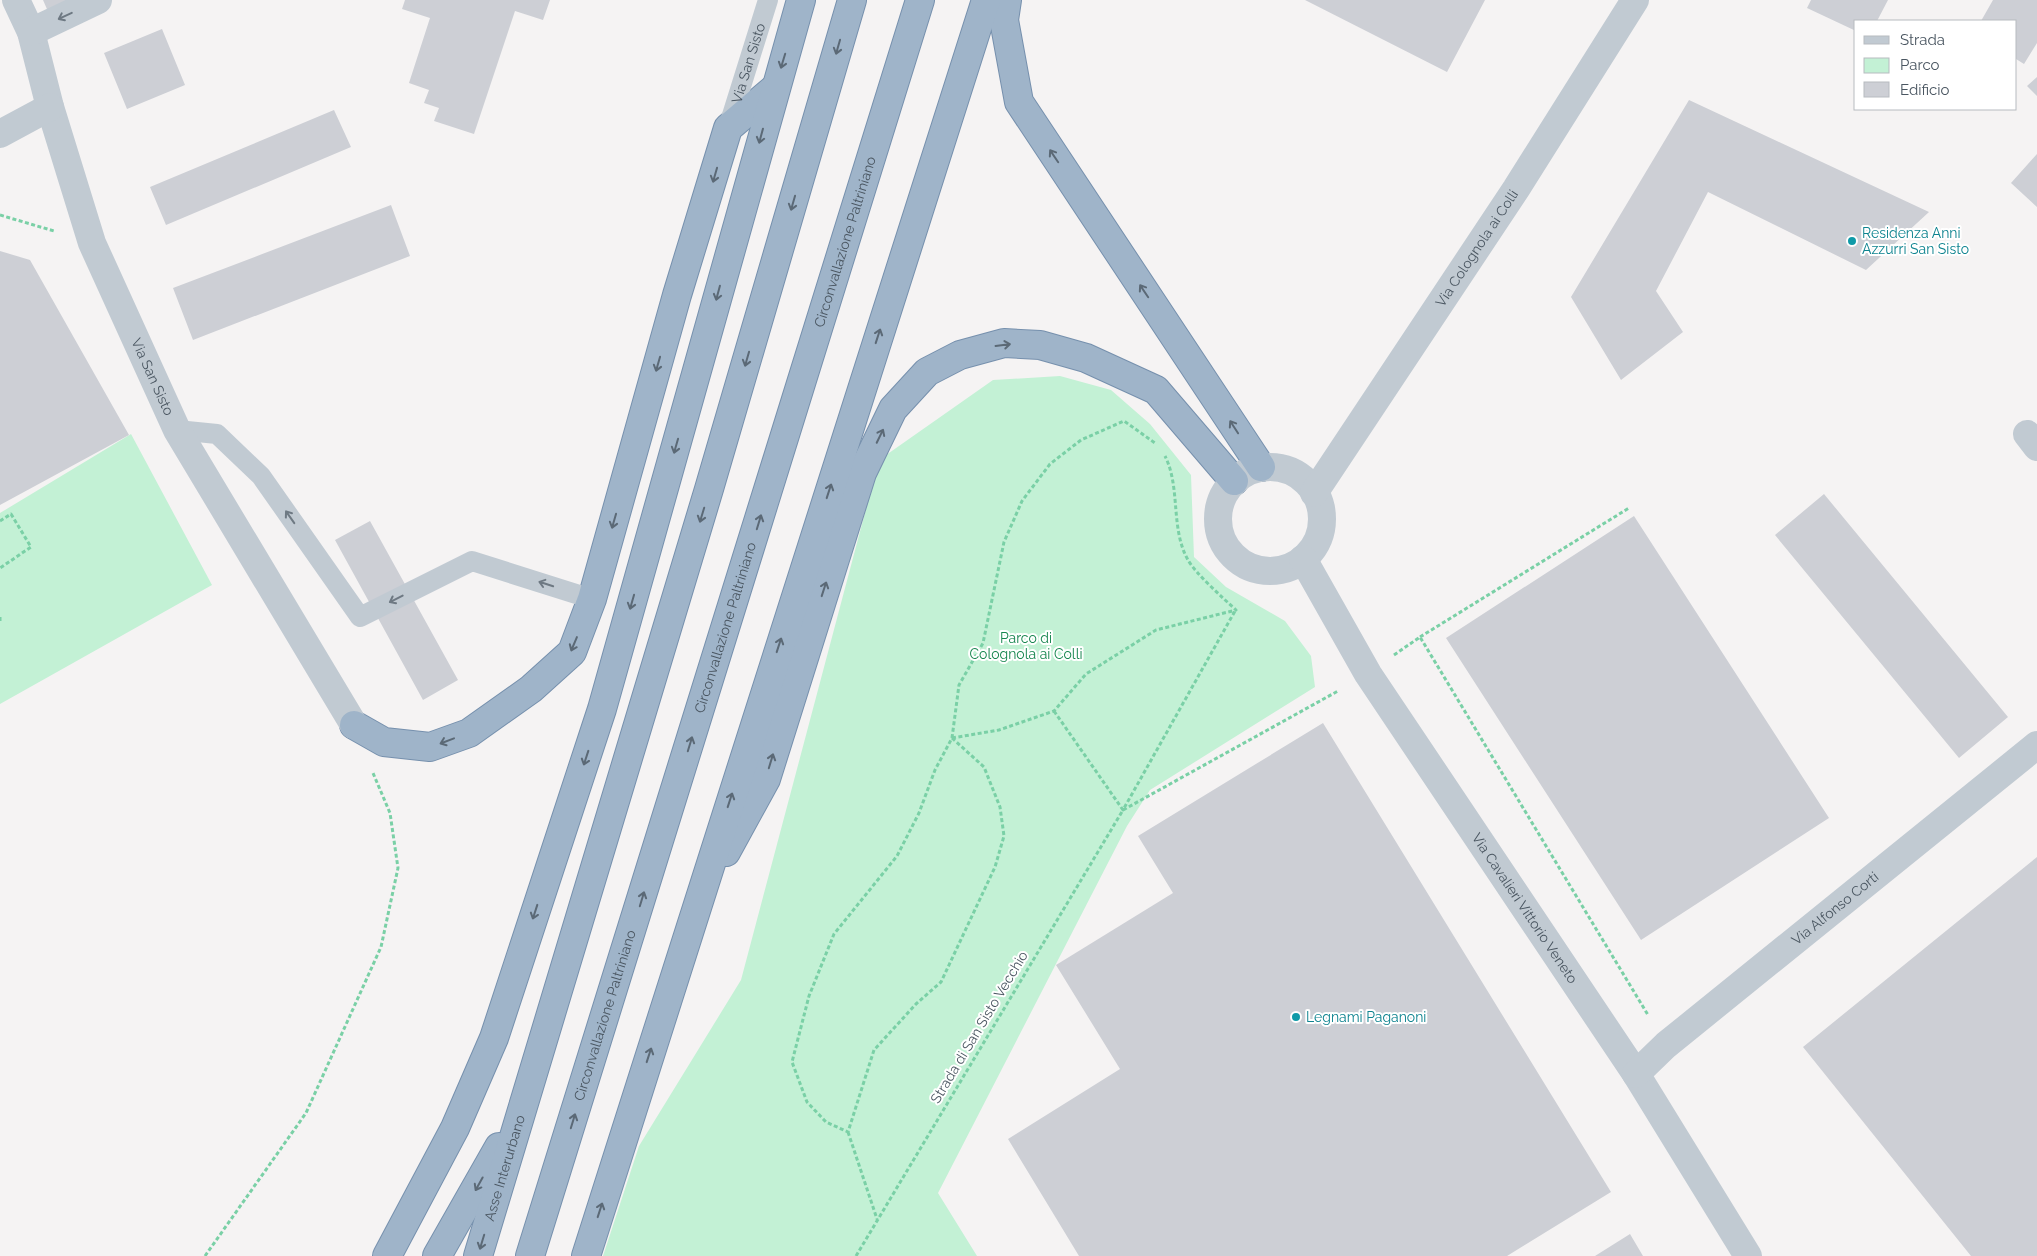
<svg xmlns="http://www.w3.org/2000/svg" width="2037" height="1256" viewBox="0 0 2037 1256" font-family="Raleway,sans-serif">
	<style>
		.green { fill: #c3f1d5 }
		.building { fill: #cdcfd5 }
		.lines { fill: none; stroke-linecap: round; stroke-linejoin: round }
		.trunk-casing { stroke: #7690ad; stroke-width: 30 }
		.path { stroke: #7ad0a6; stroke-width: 3; stroke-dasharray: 4 2.5; stroke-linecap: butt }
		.service { stroke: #c1cad2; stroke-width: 20 }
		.minor { stroke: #c1cad2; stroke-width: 28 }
		.trunk { stroke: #9fb4c9; stroke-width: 28 }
		.oneway { stroke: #6e7983 }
		.oneway2 { stroke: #5b6976 }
		.culture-dot { fill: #0f9aa8; stroke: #fff; stroke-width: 2 }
		.labels { text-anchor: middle; stroke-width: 4; stroke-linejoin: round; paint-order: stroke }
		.street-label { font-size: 14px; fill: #4a5661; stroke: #fff }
		.culture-label { font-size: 14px; fill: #0d838f; stroke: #fff; text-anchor: start }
		.park-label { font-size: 14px; fill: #17864f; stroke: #fff }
	</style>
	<rect width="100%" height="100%" fill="#f5f3f3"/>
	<path class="green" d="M 1060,376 L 1111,390 L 1150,424 L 1191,475 L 1194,557 L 1226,587 L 1285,621 L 1311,656 L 1315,687 L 1150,790 L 1127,826 L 938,1193 L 977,1256 L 603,1256 L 639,1146 L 741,980 L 879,460 L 993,380 Z
		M 131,434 L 212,585 L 0,704 L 0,513 Z"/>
	<path class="building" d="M 43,0 L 83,0 L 50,16 Z
		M 405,0 L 550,0 L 543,20 L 515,11 L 474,134 L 434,121 L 439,108 L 424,103 L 429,90 L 409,83 L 430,18 L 402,9 Z
		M 1305,0 L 1485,0 L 1447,72 Z
		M 1811,0 L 1888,0 L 1877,21 L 1856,21 L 1856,31 L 1807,8 Z
		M 1993,0 L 2037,0 L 2037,43 L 2024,64 L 2016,59 L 2016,21 L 1981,21 Z
		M 162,29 L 185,85 L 127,109 L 104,53 Z
		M 2037,77 L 2037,96 L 2027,86 Z
		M 1689,100 L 1929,212 L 1866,270 L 1708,192 L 1656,291 L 1683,332 L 1621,380 L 1571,297 Z
		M 334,110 L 351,147 L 166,225 L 150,187 Z
		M 2037,154 L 2037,207 L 2011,183 Z
		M 391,205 L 410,256 L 193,340 L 173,288 Z
		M 0,251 L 30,260 L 129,435 L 0,505 Z
		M 1824,494 L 2008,717 L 1959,758 L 1775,535 Z
		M 1634,516 L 1829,818 L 1641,940 L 1446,638 Z
		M 370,521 L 458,680 L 423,700 L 335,540 Z
		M 1323,723 L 1611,1192 L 1507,1256 L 1079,1256 L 1008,1139 L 1120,1069 L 1056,965 L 1173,893 L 1138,836 Z
		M 2037,857 L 2037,1256 L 1971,1256 L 1803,1047 Z
		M 1630,1234 L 1643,1256 L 1595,1256 Z"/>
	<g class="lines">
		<g class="trunk-casing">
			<g id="trunk">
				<path d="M 1007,0 L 1004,20 L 1019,102 L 1261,467"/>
				<path d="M 354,725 L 384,742 L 430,747 L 469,733 L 531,689 L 572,652 L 592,599 L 677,295 L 728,128 L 774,89"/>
				<path d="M 726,852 L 766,779 L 862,473 L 893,409 L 927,372 L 960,355 L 1004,343 L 1040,345 L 1086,358 L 1156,390 L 1234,481"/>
				<path d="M 387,1256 L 455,1128 L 494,1038 L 602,709 L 801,0"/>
				<path d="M 437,1256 L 499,1147"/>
				<path id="s6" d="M 478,1256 L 709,489 L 852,0"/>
				<path id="s7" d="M 530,1256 L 920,0"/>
				<path d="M 586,1256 L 986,0"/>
			</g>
		</g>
		<path class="path" d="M 0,215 L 54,231
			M 0,521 L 11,514 L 31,547 L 0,568
			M 0,617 L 0,621
			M 1420,637 L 1629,508
			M 1394,655 L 1420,637 L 1648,1015
			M 1054,711 L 1123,810 L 1235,611
			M 952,738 L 999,730 L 1054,711 L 1086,674 L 1156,630 L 1236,610 C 1223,598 1196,574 1188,560 C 1170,528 1181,488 1165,456
			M 952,738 L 984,767 L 1000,807 L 1004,836 L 995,867 L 941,982 L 916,1004 L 874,1050 L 848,1132 L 826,1122 L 807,1102 L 792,1062 L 809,996 L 834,934 L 897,856 L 919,813 L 935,770 L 952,738 L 959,685 L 983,643 L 1004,542 L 1022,501 L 1050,464 L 1081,440 L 1124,421 L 1155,443
			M 848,1132 L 877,1219
			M 205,1256 L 306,1113 L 381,947 L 398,868 L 390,813 L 373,773
			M 856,1256 L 1123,810 L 1338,691"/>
		<g class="service">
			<path id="s1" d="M 728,128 L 768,0"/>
			<path d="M 177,430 L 217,434 L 261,476 L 360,617 L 472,561 L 592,599"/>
		</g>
		<g class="minor">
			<path id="s2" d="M 16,0 L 31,32 L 50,107 L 92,243 L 177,430 L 354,725"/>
			<path d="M 31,32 L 98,0"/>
			<path d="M 0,134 L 50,107"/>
			<path d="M 2027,434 L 2037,447"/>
			<circle cx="1270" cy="519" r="52"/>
			<path id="s3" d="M 1314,493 L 1516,189 L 1635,0"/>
			<path id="s4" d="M 1303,559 L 1368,674 L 1636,1074 L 1748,1256"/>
			<path id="s5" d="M 1636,1074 L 1666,1045 L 2037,745"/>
		</g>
		<use href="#trunk" class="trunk"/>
	</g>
	<defs><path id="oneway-shaft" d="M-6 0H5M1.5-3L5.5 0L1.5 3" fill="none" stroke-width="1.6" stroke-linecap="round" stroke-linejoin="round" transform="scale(1.25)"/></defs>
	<g class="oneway">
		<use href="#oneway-shaft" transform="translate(65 16) rotate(155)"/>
		<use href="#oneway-shaft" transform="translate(290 517) rotate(-125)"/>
		<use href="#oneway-shaft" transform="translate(546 584) rotate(-162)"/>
		<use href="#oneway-shaft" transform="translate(396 599) rotate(153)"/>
	</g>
	<g class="oneway2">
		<use href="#oneway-shaft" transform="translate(838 47) rotate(106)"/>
		<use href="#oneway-shaft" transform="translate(783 61) rotate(107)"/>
		<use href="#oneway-shaft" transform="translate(761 136) rotate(105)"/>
		<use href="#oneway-shaft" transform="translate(1054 156) rotate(-124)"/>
		<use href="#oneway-shaft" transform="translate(715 175) rotate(106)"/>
		<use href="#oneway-shaft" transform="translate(793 203) rotate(106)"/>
		<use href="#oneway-shaft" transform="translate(1144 291) rotate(-124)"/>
		<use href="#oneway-shaft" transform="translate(718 293) rotate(105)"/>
		<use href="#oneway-shaft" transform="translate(878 336) rotate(-72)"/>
		<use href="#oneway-shaft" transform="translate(1003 345) rotate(-7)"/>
		<use href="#oneway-shaft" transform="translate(747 359) rotate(106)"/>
		<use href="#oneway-shaft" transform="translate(658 364) rotate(106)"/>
		<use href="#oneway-shaft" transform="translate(1234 427) rotate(-123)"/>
		<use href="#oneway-shaft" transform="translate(880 436) rotate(-64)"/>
		<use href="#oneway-shaft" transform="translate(676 446) rotate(106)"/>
		<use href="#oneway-shaft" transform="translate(829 491) rotate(-72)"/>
		<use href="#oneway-shaft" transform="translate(702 515) rotate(107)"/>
		<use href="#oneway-shaft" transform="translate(614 521) rotate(106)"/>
		<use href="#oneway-shaft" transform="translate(759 522) rotate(-73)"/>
		<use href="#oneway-shaft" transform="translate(824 589) rotate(-72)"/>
		<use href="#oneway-shaft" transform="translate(632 602) rotate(106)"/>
		<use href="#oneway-shaft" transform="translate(574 644) rotate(113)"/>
		<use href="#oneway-shaft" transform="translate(779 645) rotate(-72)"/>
		<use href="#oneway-shaft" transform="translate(447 741) rotate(159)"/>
		<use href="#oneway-shaft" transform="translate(690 744) rotate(-73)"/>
		<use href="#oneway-shaft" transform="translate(586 758) rotate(108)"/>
		<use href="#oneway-shaft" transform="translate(771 761) rotate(-73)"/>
		<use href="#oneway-shaft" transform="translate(730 800) rotate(-72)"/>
		<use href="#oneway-shaft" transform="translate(642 899) rotate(-73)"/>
		<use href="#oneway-shaft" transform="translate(535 912) rotate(108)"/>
		<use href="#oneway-shaft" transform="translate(649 1055) rotate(-72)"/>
		<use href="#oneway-shaft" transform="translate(573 1121) rotate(-73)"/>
		<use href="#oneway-shaft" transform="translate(479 1184) rotate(119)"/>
		<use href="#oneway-shaft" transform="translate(600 1210) rotate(-72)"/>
		<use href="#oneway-shaft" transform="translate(482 1242) rotate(107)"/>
	</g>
	<g class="culture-dot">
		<circle cx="1852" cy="241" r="5"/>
		<circle cx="1296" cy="1017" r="5"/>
	</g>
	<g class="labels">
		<g class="street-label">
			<text dy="5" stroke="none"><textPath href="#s1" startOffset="68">Via San Sisto</textPath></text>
			<text dy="5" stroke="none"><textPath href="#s7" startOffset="1062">Circonvallazione Paltriniano</textPath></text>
			<text dy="5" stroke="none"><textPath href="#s3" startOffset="294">Via Colognola ai Colli</textPath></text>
			<text dy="5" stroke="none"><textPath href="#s2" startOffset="402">Via San Sisto</textPath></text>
			<text dy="5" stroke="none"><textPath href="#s7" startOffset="658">Circonvallazione Paltriniano</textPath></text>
			<text dy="5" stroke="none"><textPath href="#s4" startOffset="414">Via Cavalieri Vittorio Veneto</textPath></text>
			<text dy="5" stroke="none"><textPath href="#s5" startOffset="259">Via Alfonso Corti</textPath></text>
			<text dy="5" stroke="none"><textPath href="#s7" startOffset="252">Circonvallazione Paltriniano</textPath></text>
			<text transform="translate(979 1027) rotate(-59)" y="5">Strada di San Sisto Vecchio</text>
			<text dy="5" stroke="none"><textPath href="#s6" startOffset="92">Asse Interurbano</textPath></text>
		</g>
		<g class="culture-label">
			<text x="1862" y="238">Residenza Anni<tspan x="1862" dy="16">Azzurri San Sisto</tspan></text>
			<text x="1306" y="1022">Legnami Paganoni</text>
		</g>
		<g class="park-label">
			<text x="1026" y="643">Parco di<tspan x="1026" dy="16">Colognola ai Colli</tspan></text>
		</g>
	</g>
	<rect x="1854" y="20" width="162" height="90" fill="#ffffff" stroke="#b7bbc0"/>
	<rect x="1864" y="36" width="25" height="8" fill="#c1cad2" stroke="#b7bbc0"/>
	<text x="1900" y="45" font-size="15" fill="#4a5661">Strada</text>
	<rect x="1864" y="58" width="25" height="15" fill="#c3f1d5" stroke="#b7bbc0"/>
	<text x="1900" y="70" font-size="15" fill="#4a5661">Parco</text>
	<rect x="1864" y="82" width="25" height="15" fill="#cdcfd5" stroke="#b7bbc0"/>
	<text x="1900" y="95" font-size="15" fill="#4a5661">Edificio</text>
</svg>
